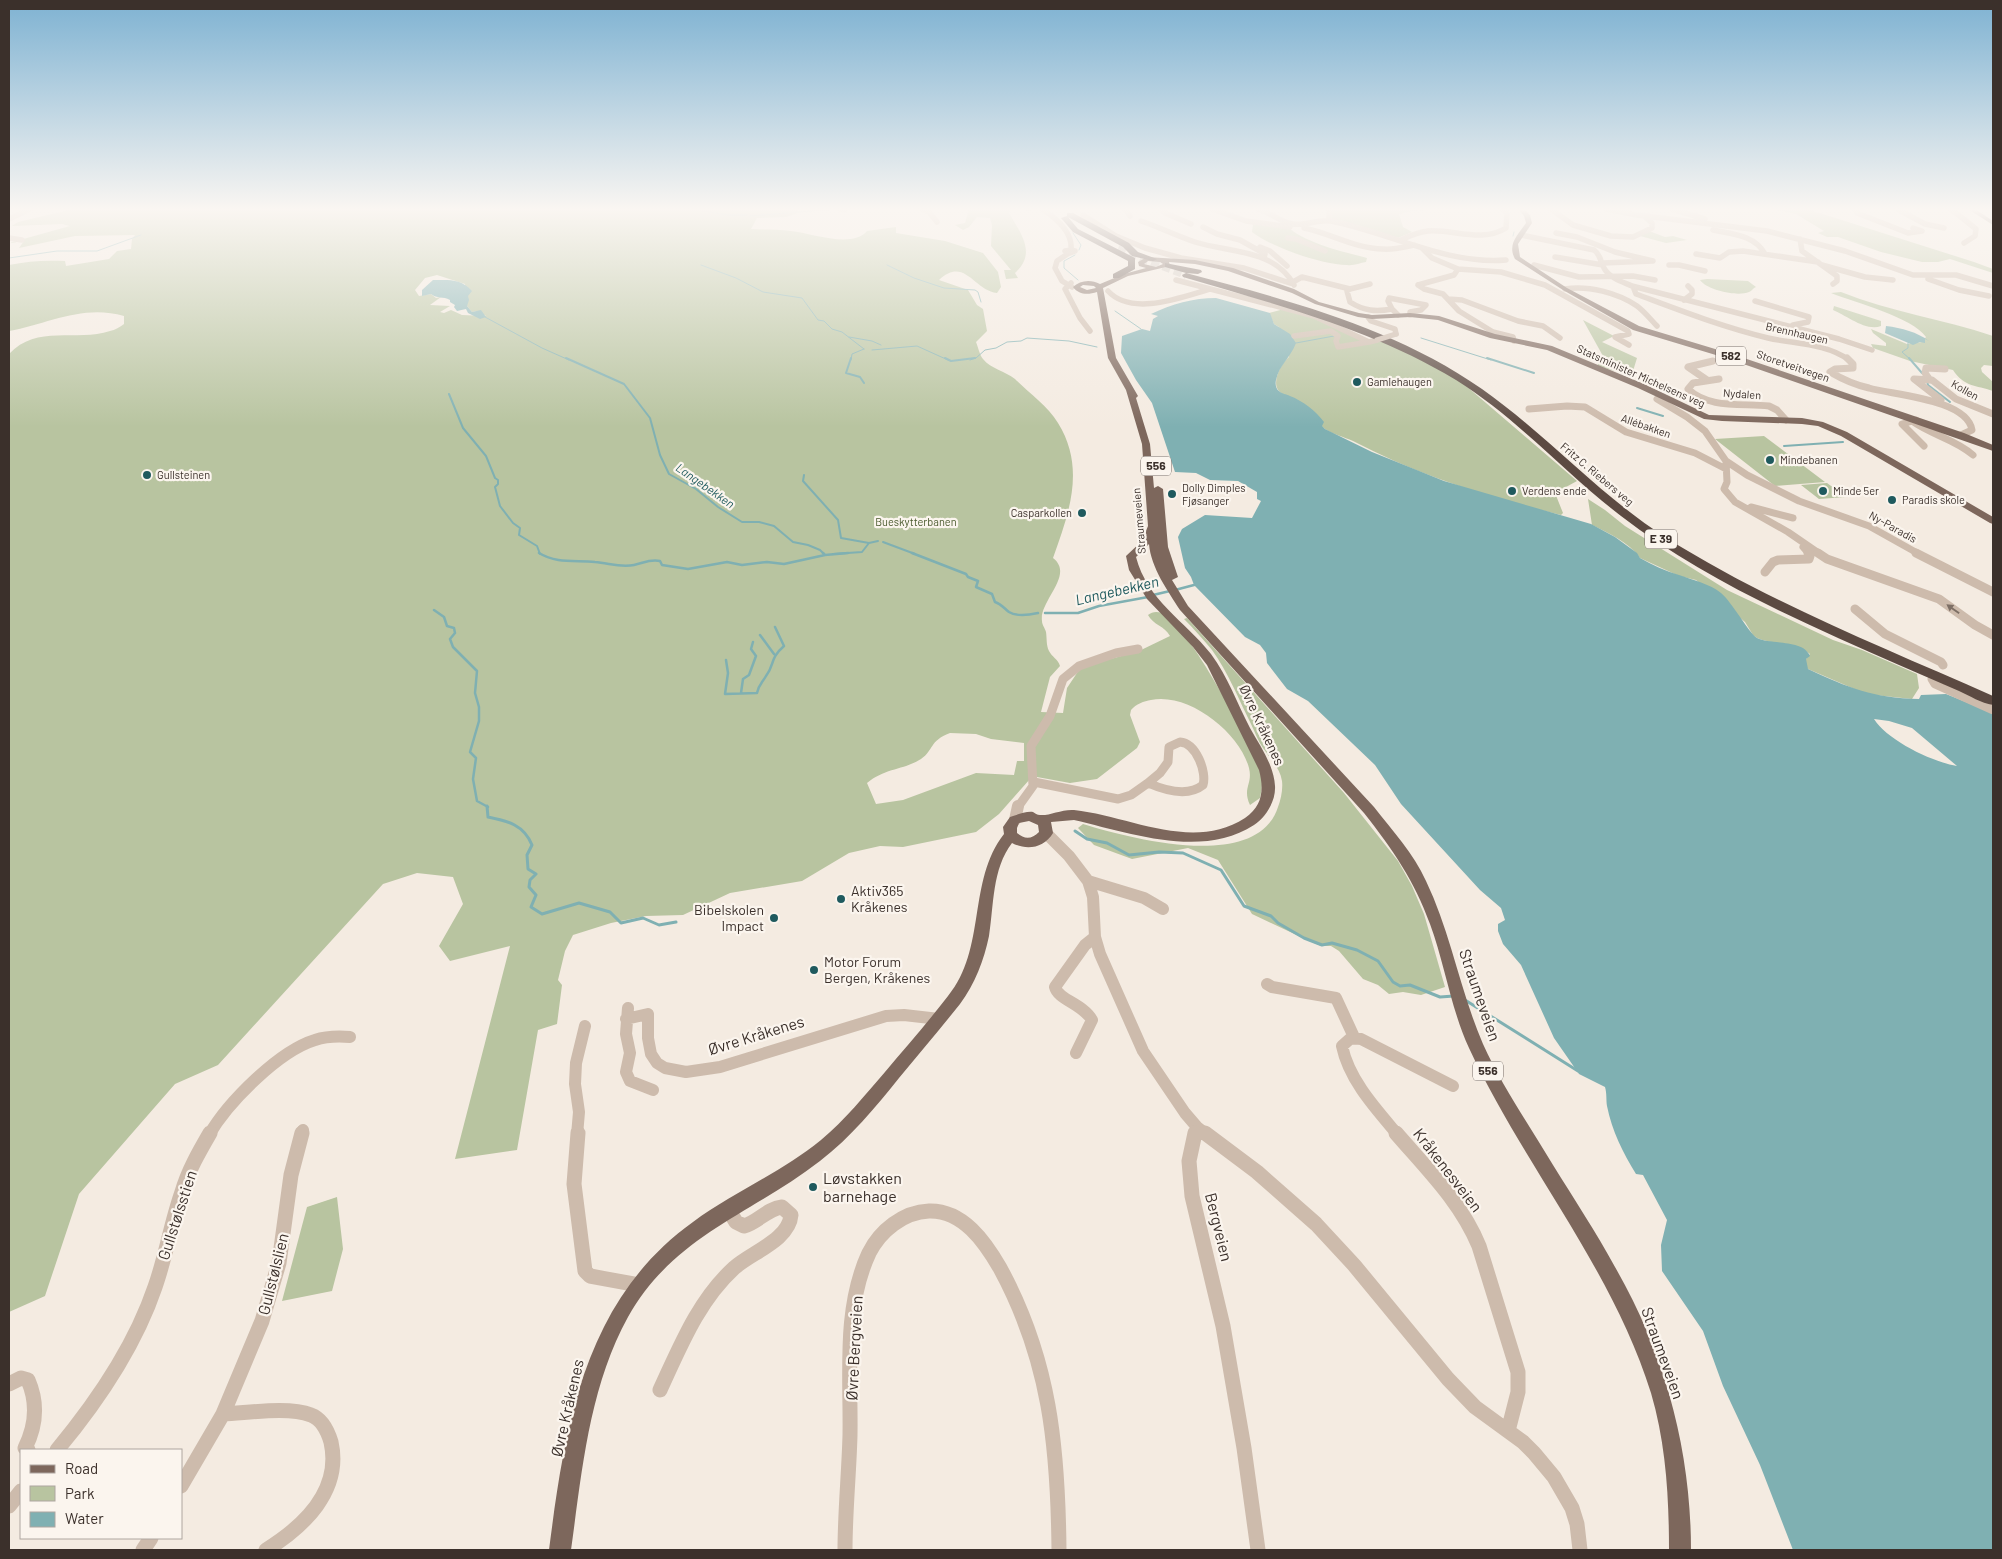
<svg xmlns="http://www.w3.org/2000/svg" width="2002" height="1559" viewBox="0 0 2002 1559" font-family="Barlow,sans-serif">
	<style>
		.green { fill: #b8c4a0; fill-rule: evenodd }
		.water { fill: #7fb0b2; fill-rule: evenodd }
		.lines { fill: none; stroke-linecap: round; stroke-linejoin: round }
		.stream-far3 { stroke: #7fb0b2; stroke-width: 1 }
		.stream-far2 { stroke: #7fb0b2; stroke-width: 2 }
		.stream-far1 { stroke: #7fb0b2; stroke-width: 2.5 }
		.stream { stroke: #7fb0b2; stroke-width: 3 }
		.highway-tunnel { stroke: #cfc6bd; stroke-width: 8; stroke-dasharray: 8 4; stroke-linecap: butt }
		.minor-far4 { stroke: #cdbbac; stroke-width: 5.5 }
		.minor-far3 { stroke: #cdbbac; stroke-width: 7 }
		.minor-far2 { stroke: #cdbbac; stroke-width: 9 }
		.minor-far1 { stroke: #cdbbac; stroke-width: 12 }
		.minor { stroke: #cdbbac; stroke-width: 15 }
		.major { fill: #7d675c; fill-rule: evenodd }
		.highway { fill: #5c4a42; fill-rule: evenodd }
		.minor-bridge { stroke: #cdbbac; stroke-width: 5.5 }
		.oneway { fill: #7d6f65 }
		.poi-dot { fill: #1f5a5e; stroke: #fbf5ee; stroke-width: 2 }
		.labels { text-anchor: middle; stroke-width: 4.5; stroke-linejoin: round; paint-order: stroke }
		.far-street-label { font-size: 11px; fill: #3b302b; stroke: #fbf5ee }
		.far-poi-label { font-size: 11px; fill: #3b302b; stroke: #fbf5ee; text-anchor: start }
		.far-park-label { font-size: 11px; fill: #4a5a2e; stroke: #fbf5ee }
		.shield { fill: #fbf5ee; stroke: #756b66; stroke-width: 1 }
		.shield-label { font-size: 12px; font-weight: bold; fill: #3b302b }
		.far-water-label { font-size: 12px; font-style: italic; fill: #1f5a5e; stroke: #fbf5ee }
		.street-label { font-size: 14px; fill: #3b302b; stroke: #fbf5ee }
		.poi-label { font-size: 14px; fill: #3b302b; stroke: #fbf5ee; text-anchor: start }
		.water-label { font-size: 15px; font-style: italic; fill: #1f5a5e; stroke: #fbf5ee }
		.near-street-label { font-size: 16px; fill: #3b302b; stroke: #fbf5ee }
		.near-poi-label { font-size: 16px; fill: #3b302b; stroke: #fbf5ee; text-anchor: start }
	</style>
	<rect width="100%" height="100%" fill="#f4ebe1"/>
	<path class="green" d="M 73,209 L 792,209 L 801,212 L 786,217 L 757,218 L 751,229 C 765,230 778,229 791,231 C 811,233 852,249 867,231 L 896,227 L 896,233 L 945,241 L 983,253 L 998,272 L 1001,287 L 997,293 C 974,291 965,256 939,280 L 968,290 L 977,305 L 983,309 L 987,331 L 976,342 C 978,347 980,356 983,359 C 991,369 1005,371 1015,379 C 1029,393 1048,406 1058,423 C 1086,468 1069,513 1053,558 C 1075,575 1039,601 1042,621 C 1042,625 1045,628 1046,632 C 1047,638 1046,645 1049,651 C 1052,657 1058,659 1060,666 L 1050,677 L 1041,712 L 1063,713 L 1067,688 L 1079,670 L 1093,664 L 1139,651 L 1170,636 C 1165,626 1153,625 1148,615 C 1152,612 1156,611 1162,613 C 1187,623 1251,743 1260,771 C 1263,780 1262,789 1260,798 L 1250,805 C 1242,788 1253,784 1249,768 C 1240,733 1189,692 1151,700 C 1144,701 1136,704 1131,710 L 1130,715 L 1140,742 L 1137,748 L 1097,779 L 1070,783 L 1037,777 L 1030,779 L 999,814 L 976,832 L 903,847 L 880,846 L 849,853 L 802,881 L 730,893 L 683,915 L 646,916 L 611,923 L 573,935 L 565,951 L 558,980 L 562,985 L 557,1024 L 538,1030 L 517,1150 L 455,1159 L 510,946 L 450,961 L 439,946 L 463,904 L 453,877 L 417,873 L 383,884 L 218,1065 L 175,1084 L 79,1194 L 45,1296 L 9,1312 L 9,354 C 37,324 76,342 110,331 C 115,330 120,327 124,324 L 124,316 C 83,304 48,324 9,331 L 9,265 C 27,261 46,260 65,261 L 66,266 L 109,259 L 117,251 L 131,249 L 132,239 L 135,235 L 75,236 L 19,248 L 24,241 L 9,243 L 70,226 L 62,224 L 12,226 L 18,222 ZM 437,275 L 465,284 L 467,306 L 472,312 L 478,311 L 486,316 L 462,315 L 451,310 L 444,313 L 440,312 L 450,306 L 430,305 L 441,297 L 436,298 L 431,294 L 419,296 L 415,290 L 425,278 ZM 950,733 L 976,734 L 991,739 L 1024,743 L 1024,761 L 1017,761 L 1014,775 L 976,773 L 903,800 L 876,804 L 867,783 C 885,768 904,770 921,759 C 934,750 929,741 950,733 Z
		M 969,209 L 1011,209 L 1009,213 C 1021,234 1037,253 1015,273 L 1018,278 L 1006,279 L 1004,270 L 1011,270 L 991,246 L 992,225 L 990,218 L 977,217 L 969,227 L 963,230 L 955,225 L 965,223 Z
		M 1331,209 L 1424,209 L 1422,211 L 1418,210 L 1399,214 L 1403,227 L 1412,232 L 1398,238 L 1332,219 Z
		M 1772,209 L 1807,209 L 1974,262 L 1993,269 L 1993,273 L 1950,259 L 1938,262 L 1922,262 L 1881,252 L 1838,237 L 1827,237 L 1818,233 L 1824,231 L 1796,214 Z
		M 1253,224 L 1287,226 C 1304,243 1344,252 1367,258 L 1366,262 C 1360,263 1353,266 1347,265 C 1320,264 1273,248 1252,232 Z
		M 1649,231 L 1665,237 L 1673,236 L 1687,240 L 1666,243 L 1640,236 Z
		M 1707,279 L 1748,281 L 1756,287 C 1753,288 1752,291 1749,292 C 1737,297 1707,290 1700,280 Z
		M 1841,292 C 1891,312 1943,319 1993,336 L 1993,366 L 1984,365 L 1981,368 L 1982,372 L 1993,382 L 1993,391 C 1976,385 1964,387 1953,370 L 1910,361 L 1873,348 L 1871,344 L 1886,346 L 1886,343 L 1873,333 L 1871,329 L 1907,344 L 1922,342 L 1926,337 C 1912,317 1856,303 1831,293 Z
		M 1834,306 L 1881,321 L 1881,326 C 1866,332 1846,315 1833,310 Z
		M 1284,309 L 1302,313 L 1368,343 L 1385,341 L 1458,379 L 1577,481 L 1555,493 L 1563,513 L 1561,515 C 1489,498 1418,475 1353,441 C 1344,437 1333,434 1325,429 C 1316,422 1304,408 1295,400 C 1290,395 1283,396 1279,391 C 1271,383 1281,363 1289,357 L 1279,327 L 1274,324 L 1269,313 Z
		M 1583,320 L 1614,336 L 1602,342 L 1637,358 L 1633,371 L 1625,374 L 1597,366 L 1603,356 Z
		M 1764,436 L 1825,482 L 1775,486 L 1715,439 Z
		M 1827,483 L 1846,497 L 1819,499 L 1801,485 Z
		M 1588,499 L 1605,510 L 1625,526 L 1727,590 L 1833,640 L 1862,650 L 1917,674 L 1919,688 L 1912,699 L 1874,695 L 1859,691 L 1808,669 L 1806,667 L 1806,659 L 1810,654 C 1795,642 1774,645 1757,638 L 1753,635 L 1745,622 L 1696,580 L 1679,576 L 1640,558 C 1629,542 1608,533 1592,525 Z
		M 1187,618 L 1344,793 L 1398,861 L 1412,886 L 1424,914 L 1445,987 L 1421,995 L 1403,992 L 1389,994 L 1378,985 L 1363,979 L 1339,951 L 1331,946 L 1321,946 L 1303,938 L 1252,914 L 1218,860 L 1188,848 L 1132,859 L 1094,845 L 1078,828 L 1083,824 C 1129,838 1257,873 1278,807 C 1281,799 1283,789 1282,781 C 1280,768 1270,758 1263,748 C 1258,741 1255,732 1251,724 C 1239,700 1228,672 1212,650 C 1203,639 1194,629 1184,619 Z
		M 337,1197 L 343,1249 L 332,1291 L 282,1301 L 307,1207 Z"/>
	<path class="water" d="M 433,280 C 448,280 461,278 472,291 L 468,296 L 469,300 L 467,306 L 472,312 L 481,310 L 486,317 L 480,319 L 468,313 L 466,309 L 457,311 L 454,307 L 455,305 L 450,302 L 450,300 C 443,296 437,299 431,294 L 422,296 L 422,290 Z
		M 1216,298 L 1270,313 L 1274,324 L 1290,334 L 1296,343 C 1291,357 1279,365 1276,380 C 1275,384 1276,389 1279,391 C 1282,394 1286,394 1290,396 C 1303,401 1316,411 1324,422 L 1322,426 L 1325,429 L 1372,452 L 1444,481 L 1591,524 L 1615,537 L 1637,553 L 1640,558 C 1652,565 1666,571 1679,575 C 1693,580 1710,584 1721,593 C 1732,602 1749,633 1757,638 C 1772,645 1803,639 1810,656 L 1806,659 L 1808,669 C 1849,688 1873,698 1919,699 L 1921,695 L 1946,694 L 1993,713 L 1993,1550 L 1793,1550 L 1760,1465 L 1723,1386 L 1703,1331 L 1662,1271 L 1661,1245 L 1667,1220 L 1643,1175 L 1636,1174 C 1623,1153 1612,1131 1607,1106 C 1606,1100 1607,1094 1605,1087 L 1579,1074 L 1554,1038 L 1521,965 L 1503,944 L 1498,931 L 1498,924 L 1505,920 L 1501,908 L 1480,890 L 1401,804 L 1375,765 L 1308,701 L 1287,689 L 1267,663 L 1266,653 L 1260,645 L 1245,637 L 1194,585 L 1191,577 L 1185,568 L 1178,537 L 1182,529 L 1205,515 L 1252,518 L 1261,501 L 1257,499 L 1257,492 L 1238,481 L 1210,480 L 1196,473 L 1175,472 L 1152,403 L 1136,380 L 1121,353 L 1122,336 L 1142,329 L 1150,331 L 1153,319 L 1158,316 L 1151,314 C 1172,304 1193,298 1216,298 ZM 1874,719 L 1889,721 L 1912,728 L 1957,766 C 1932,762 1887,740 1874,719 Z
		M 1886,326 C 1902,328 1917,332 1929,341 L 1925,339 L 1925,343 L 1920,342 L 1913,345 L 1885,333 Z"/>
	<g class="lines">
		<path class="stream-far3" d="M 689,209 L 729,215 L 747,215
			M 1020,209 L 1030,210
			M 750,216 L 836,209
			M 1073,233 L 1081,245 L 1079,250
			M 1513,236 L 1514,232
			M 1075,255 L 1064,261 L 1064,268 L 1078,280
			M 9,258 L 57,251 L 97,251 L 141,235
			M 701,265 L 736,278 L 763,292 L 802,298 L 818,320 L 824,321 L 832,329 L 842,332 L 864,349
			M 887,265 L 914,278 L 944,288 L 975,290 L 978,292 L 981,302
			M 1115,311 L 1141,329
			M 485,317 L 542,348 L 569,360
			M 849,337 L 872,341 L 881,345
			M 1421,338 L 1491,360
			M 1296,343 L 1334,336
			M 1908,343 L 1908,348 L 1902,352 L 1911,360
			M 872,350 L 917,346 L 948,360
			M 851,360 L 852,354 L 864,349
			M 970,360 L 976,358 L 985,350 L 996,348 L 1007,342 L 1021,341 L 1027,338 L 1069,341 L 1097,347"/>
		<path class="stream-far2" d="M 566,358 L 624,384 L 650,418 L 660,455 L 669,474 L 696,489 L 718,507 L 742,522 L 759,522 L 774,526 L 793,542 L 808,545 L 820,550 L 824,554
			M 851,358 L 846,373 L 860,377 L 864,383
			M 945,358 L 951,361 L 975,358
			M 1487,358 L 1534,373
			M 1909,358 L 1922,373
			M 1927,381 L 1928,385 L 1950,402
			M 449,394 L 463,428 L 486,456 L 495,478 L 498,480 L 498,484 L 495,487 L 500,506 L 513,523 L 520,528 L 519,535 L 537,546 L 540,554
			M 1637,408 L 1663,416
			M 1784,446 L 1843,442
			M 804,475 L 803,481 L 838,520 L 841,538 L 869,543
			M 883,542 L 915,554
			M 833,554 L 862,552 L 869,543 L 878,541"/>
		<path class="stream-far1" d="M 539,553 C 557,564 575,560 595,562 C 609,563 620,568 634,565 C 644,563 649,559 660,561 L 662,565 L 688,569 L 727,562 L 742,565 L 767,562 L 784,564 L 825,555 L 848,553
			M 823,553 L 825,555
			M 912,553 L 966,574 L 968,577 L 978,581 L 976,587 L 992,594 L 995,602 C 1001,604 1004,608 1009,612 C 1017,617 1029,615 1038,613
			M 1175,590 L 1194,585
			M 1153,595 L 1170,591
			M 434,610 L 444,617 L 447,626 L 454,628 L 455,633 L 450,639 L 453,647 L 477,671 L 475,693 L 479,707 L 479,721 L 470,752 L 476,758 L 473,779 L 477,801 L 488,807
			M 1045,613 L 1078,613 L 1099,606 L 1148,597
			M 760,635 L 774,654
			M 726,660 L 728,673 L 725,694 L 757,693 C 759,684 762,683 766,676 C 775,665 769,659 784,646 L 775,627
			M 741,693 L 743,679 L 749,675 L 756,656 L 751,649 L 753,642"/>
		<path class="stream" d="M 487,806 L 488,817 C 508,821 524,825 532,845 L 527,855 L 528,869 L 536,874 L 530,880 L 529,887 L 536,895 L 531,907 L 542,914 L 579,903 L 610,912 L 621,923 L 643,918 L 659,925 L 676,922
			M 1075,831 L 1087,839 L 1107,843 L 1129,855 L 1159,852 L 1183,853 L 1221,870 L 1244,906 L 1271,916 L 1278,923 L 1304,938 L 1322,945 L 1332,943 L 1357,950 L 1378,961 L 1393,982 L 1400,986 L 1410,985 L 1440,997 L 1454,996
			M 1465,1000 L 1578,1071"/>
		<path class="highway-tunnel" d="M 1118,249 L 1186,275"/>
		<path class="minor-far4" d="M 840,209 L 845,210
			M 921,209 L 929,212 L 937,222
			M 1042,209 C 1056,218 1073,232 1071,250
			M 1125,209 L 1130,216
			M 1161,209 L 1165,213 L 1191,224
			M 1212,209 L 1246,221 L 1290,227
			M 1258,209 C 1270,212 1280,222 1293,224 C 1306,226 1318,219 1331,221 C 1388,232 1447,265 1506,260
			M 1329,209 L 1329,220
			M 1551,209 L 1573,225 L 1611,236 L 1633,237 L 1652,228 L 1652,223 L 1644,216
			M 1606,209 L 1637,215 L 1767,231 L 1845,251 L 1913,275 L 1956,275 L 1993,286
			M 1672,209 L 1705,219
			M 1854,209 L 1857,213 L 1908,233 L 1922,231 L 1913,228
			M 1897,209 L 1925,224 L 1944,228
			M 1951,209 L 1976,229 L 1975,236 L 1964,243
			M 1083,215 L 1116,236 L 1145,248 L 1181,258 L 1244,268 L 1293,284
			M 9,219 L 30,209
			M 1141,221 C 1159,227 1177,236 1195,242 C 1230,253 1275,249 1294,285
			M 1203,227 L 1217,234 L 1240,240 L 1265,254 L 1264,258
			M 1304,228 C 1330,233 1356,249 1383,249 C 1394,250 1404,247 1414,245
			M 1713,230 C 1732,234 1755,235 1765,254
			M 1556,233 L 1577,237 L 1615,252 L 1653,261 L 1603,263
			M 1521,235 L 1594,250 C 1601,255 1600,261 1604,268 C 1609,278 1623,282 1632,286 L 1839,339 L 1872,350
			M 9,238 L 22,240
			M 1288,238 L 1296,239 L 1325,251
			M 1800,239 L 1802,251 L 1837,276 L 1837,281 L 1833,284
			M 1401,240 C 1409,236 1418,232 1428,231 C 1454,229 1482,243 1506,228 L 1507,213 L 1502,209
			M 1260,247 L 1270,251 L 1287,266
			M 1422,248 L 1432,258 L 1458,269 L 1501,272 L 1545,285 L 1628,331 L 1629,334 L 1615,337 L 1629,345
			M 1071,250 L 1075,251 L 1070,253 L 1065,251 Z
			M 1069,253 L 1057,261 L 1055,268 L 1062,281 L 1072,287
			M 1696,254 L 1720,258 L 1729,252 L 1743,251 L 1818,262
			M 1555,257 L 1603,265
			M 1534,265 L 1579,277 L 1633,276 L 1655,280
			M 1669,265 L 1679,265 L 1705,271
			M 1822,265 L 1865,277 L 1893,280
			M 1928,279 L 1959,290 L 1989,296
			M 1176,280 L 1314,316 L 1369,342 L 1377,340
			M 1293,282 L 1302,277 L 1350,289 L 1347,291 L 1350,302 C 1364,311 1376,312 1392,309 L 1398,315
			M 1071,283 L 1065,289 L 1080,318 L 1090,331
			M 1418,285 L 1424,289 L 1443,294 L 1459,311 L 1493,332 L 1513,337 L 1514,341
			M 1418,285 L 1454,275 L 1458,269
			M 1637,288 L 1634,289 L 1636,294 C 1679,310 1722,327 1768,338 C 1794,344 1826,343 1849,360
			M 1350,289 L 1370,284
			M 1565,289 C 1588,285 1618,293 1637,306 C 1644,311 1651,320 1657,326
			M 1108,291 C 1132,317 1182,297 1210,289
			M 1448,299 L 1462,300 L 1518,321 L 1543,326 L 1560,338
			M 1684,300 L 1692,294 L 1692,290 L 1688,286
			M 1755,301 L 1809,317 L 1808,322 L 1793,325
			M 1392,309 L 1388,301 L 1389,298 L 1426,305 L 1421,310 L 1410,312 L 1410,315
			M 1368,317 L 1371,321 L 1395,329 L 1396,334
			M 1294,336 L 1331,331 L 1338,336 L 1336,341 L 1338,347 L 1369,342"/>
		<path class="minor-far3" d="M 1847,358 L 1853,364 L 1853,368 L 1835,369 L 1830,372 C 1842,379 1855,385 1869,388 C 1893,395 1967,399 1972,430 L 1961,435
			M 1719,379 L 1693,383 L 1688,389 C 1709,409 1742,403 1769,406 L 1777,410 L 1786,420
			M 1707,380 L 1688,367 L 1713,361
			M 1930,380 L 1925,373 L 1926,368 L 1945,369
			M 1657,399 L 1687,417 L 1705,431 L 1726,461
			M 1941,400 L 1914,379 L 1932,380 L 1956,399 L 1993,414
			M 1529,409 L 1567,406 L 1585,407 L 1626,432 L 1695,453 L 1726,469
			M 1916,420 L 1902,424 L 1924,446
			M 1912,421 C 1931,435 1955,439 1973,455
			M 1751,507 L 1793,518
			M 1803,547 L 1809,554
			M 1820,554 L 1788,532 L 1735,502 L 1724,489 L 1727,482 L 1726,461 L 1747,475 L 1799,501 L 1869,526 L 1919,554"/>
		<path class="minor-far2" d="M 1818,553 L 1827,559 L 1939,599 L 1975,625 L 1993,635
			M 1916,553 L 1993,592
			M 1765,572 L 1773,562 L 1778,560 L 1809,559 L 1810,556 L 1808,553
			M 1855,609 L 1885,634 L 1941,662 L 1943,665
			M 1932,679 L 1935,684 L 1993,710
			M 1180,742 C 1196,743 1207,772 1203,785 C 1188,797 1164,790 1148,783 L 1160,773 L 1168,762 L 1169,747 Z
			M 1034,782 L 1118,799 L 1131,795 L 1148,783
			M 1018,807 L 1033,786 L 1031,746 L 1050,716 L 1063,679 L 1079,666 L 1116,653 L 1138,649"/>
		<path class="minor-far1" d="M 1015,820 L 1018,806
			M 1046,833 L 1069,856 L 1088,881 L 1093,897 L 1095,937 L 1100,954 L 1143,1051 L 1185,1113 L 1197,1127 L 1207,1135
			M 1088,881 L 1144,898 L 1163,909
			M 1267,984 L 1272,987 L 1336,998 L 1354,1037
			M 628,1008 L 626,1034 L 630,1053 L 626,1072 L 630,1081 L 653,1090
			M 626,1019 L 648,1014 L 648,1038 L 651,1054 L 657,1063 L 665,1068 L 686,1072 L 720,1067 L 886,1016 L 904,1015 L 939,1019
			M 1076,1053 L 1092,1020 C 1082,1003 1058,1000 1055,987 L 1085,945 L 1095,937
			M 209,1135 C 228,1102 279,1051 315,1040 C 327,1036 338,1036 350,1037
			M 302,1135 L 303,1130
			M 577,1135 L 579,1112 L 575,1084 L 576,1063 L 585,1026
			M 1195,1135 L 1197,1127
			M 1398,1135 C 1376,1109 1349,1080 1342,1046 L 1351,1038 L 1361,1039 L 1453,1086"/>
		<path class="minor" d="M 578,1133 L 574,1184 L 585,1271 L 590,1276 L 639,1285
			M 1195,1133 L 1189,1161 L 1192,1196 L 1223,1326 L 1244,1448 L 1258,1550
			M 1205,1133 L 1257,1172 L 1316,1224 L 1354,1265 L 1448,1379 L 1475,1407 L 1523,1442 L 1534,1453 L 1554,1477 L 1572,1508 L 1577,1524 L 1580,1550
			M 1396,1133 C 1427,1169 1461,1202 1479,1246 L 1518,1372 L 1518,1392 L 1508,1431
			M 9,1384 L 21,1378 L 28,1380 C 38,1403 36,1426 25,1448 L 28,1450
			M 660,1390 C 680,1347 698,1301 734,1268 C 752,1252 789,1240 791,1215 L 782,1207 C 767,1209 758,1222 744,1226 L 736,1222 L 728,1209
			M 223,1414 C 248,1413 288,1406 311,1415 C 322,1419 328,1432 331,1442 C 342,1491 303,1527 266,1550
			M 57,1450 C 97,1402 135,1346 155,1287 C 166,1256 171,1223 182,1192 C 188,1171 199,1152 210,1133
			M 181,1486 L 223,1414 L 262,1321 L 279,1263 L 291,1175 L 302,1133
			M 9,1506 L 21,1491
			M 143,1550 L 151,1538
			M 845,1550 C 845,1512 849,1473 850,1435 C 851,1375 843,1309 869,1253 C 880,1231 903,1212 929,1211 C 963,1210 985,1242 1000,1268 C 1050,1360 1058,1447 1059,1550"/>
		<path class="major" d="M 1518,209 L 1524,209 L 1530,215 L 1532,223 L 1518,244 L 1520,257 L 1567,288 L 1639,326 L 1735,355 L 1964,433 L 1993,445 L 1993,451 L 1729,359 L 1633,330 L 1563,290 L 1515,259 C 1507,244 1518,235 1526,223 L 1524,216 Z
			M 1968,209 L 1975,209 L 1993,221 L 1993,225 Z
			M 1147,257 L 1195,260 L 1233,268 L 1294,289 L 1319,302 L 1359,313 L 1372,315 L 1410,313 L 1439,316 L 1495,334 L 1552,346 L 1644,384 L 1709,415 L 1802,418 L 1823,422 L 1847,432 L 1993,517 L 1993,524 L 1990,523 L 1841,436 L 1818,426 L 1802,424 L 1722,421 L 1704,419 L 1638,388 L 1547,350 L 1490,338 L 1438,320 L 1410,317 L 1372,319 L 1358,317 L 1315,304 L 1292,293 L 1228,271 L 1195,264 L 1169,262 L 1170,266 L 1128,276 L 1103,288 L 1116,358 L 1138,396 L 1136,398 L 1150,444 L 1154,488 L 1158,486 L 1163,489 L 1168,547 L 1178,577 L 1172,580 L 1188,606 L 1374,807 C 1392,830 1414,854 1426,881 C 1451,933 1460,991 1483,1044 C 1502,1086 1529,1125 1553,1165 C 1574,1199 1596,1232 1615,1267 C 1665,1354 1691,1450 1691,1550 L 1669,1550 C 1669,1497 1666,1444 1651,1393 C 1612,1268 1524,1166 1469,1048 C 1451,1009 1445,965 1430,924 C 1414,880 1393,850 1364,813 L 1180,610 C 1168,591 1151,568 1149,544 L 1136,557 C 1147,600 1185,621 1211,654 C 1228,677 1237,703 1250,728 C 1260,746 1274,765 1275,786 C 1276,801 1266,817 1254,825 C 1202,859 1130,833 1074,820 L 1051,822 L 1053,833 C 1044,848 1027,851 1012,843 C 992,869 994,905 989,936 C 984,960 975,984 960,1004 C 940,1029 919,1054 899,1078 C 875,1108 851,1137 820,1161 C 752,1214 674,1235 628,1317 C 589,1388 582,1471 571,1550 L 549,1550 C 565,1426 584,1300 693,1222 C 734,1192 782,1172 821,1140 C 845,1120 865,1095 885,1072 C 906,1047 928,1022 948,996 C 987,949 967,881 1004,834 L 1003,827 L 1010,817 C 1017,815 1026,811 1033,812 C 1035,813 1037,815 1040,815 C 1049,816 1062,809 1074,810 C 1130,816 1192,852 1245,818 C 1263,806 1264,789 1259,770 L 1207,665 L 1193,647 L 1147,599 L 1129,570 L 1126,556 L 1142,541 L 1148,526 L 1142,444 L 1126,390 L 1108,358 L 1097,292 C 1088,295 1079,295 1073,287 C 1080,280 1091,279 1100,284 L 1124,274 L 1146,268 L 1139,266 L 1138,262 ZM 1148,261 L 1160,262 L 1163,264 L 1156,267 L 1144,264 ZM 1083,285 L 1094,286 L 1096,288 L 1087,290 L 1080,287 ZM 1029,821 L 1038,825 L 1039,832 C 1032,839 1025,840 1017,833 L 1017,828 L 1019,823 Z"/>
		<path class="highway" d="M 1067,213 L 1073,213 L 1129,243 L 1138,252 L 1157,259 L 1153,261 L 1132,256 L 1123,247 L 1068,217 L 1078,229 L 1135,258 L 1135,269 L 1119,278 L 1113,278 L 1113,274 L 1128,266 L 1128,261 L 1073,232 L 1061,218 L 1067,216 Z
			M 1165,263 L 1201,270 L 1202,272 L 1198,274 L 1186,273 C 1288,300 1395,328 1482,389 C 1546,434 1598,494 1665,537 C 1768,602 1882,647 1993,696 L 1993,705 C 1981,703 1970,696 1959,691 C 1939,682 1919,674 1899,665 C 1804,623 1704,580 1621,516 C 1565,473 1517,418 1456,380 C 1372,329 1277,305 1183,277 L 1182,275 L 1186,273 L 1165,267 Z"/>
		<path class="minor-bridge" d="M 1377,340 L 1396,334"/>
	</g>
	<defs><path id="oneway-solid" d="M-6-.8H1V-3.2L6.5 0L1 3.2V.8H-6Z" transform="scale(1.25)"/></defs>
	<use class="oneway" href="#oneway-solid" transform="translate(1953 609) rotate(-145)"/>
	<linearGradient id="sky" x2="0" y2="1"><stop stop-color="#7eb2d2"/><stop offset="0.49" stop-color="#faf6f2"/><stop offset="1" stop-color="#faf6f2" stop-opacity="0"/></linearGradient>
	<rect width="2002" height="427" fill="url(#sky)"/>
	<g class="poi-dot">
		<circle cx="1357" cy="382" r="5"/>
		<circle cx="1770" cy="460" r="5"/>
		<circle cx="147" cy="475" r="5"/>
		<circle cx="1512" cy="491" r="5"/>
		<circle cx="1823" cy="491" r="5"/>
		<circle cx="1172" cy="494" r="5"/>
		<circle cx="1892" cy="500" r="5"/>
		<circle cx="1082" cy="513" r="5"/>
		<circle cx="841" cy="899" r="5"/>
		<circle cx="774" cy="918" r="5"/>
		<circle cx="814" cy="970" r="5"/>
		<circle cx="813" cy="1187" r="5"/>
	</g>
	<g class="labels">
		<g class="far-street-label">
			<text transform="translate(1797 333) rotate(13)" y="4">Brennhaugen</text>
			<text transform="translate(1793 366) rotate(19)" y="4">Storetveitvegen</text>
			<text transform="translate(1641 376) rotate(24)" y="4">Statsminister Michelsens veg</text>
			<text transform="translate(1965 390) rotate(29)" y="4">Kollen</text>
			<text transform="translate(1742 394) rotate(4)" y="4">Nydalen</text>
			<text transform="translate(1646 426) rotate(19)" y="4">Allébakken</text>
			<text transform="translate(1597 474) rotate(40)" y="4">Fritz C. Riebers veg</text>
			<text transform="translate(1139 521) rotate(-95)" y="4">Straumeveien</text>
			<text transform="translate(1893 527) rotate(29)" y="4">Ny-Paradis</text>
		</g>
		<g class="far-poi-label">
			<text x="1367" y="386">Gamlehaugen</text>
			<text x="1780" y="464">Mindebanen</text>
			<text x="157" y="479">Gullsteinen</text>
			<text x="1182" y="492">Dolly Dimples<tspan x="1182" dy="13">Fjøsanger</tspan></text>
			<text x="1522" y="495">Verdens ende</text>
			<text x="1833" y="495">Minde 5er</text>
			<text x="1902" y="504">Paradis skole</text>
			<text x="1072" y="517" text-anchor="end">Casparkollen</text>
		</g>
		<g class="far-park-label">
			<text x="916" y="526">Bueskytterbanen</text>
		</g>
		<g class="shield">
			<rect x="1716" y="346.5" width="30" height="19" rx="4"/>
			<rect x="1141" y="456.5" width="30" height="19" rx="4"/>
			<rect x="1645" y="529.5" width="32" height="19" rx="4"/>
			<rect x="1473" y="1061.5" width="30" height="19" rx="4"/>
		</g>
		<g class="shield-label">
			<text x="1731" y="360">582</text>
			<text x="1156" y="470">556</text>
			<text x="1661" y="543">E 39</text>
			<text x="1488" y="1075">556</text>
		</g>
		<g class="far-water-label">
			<text transform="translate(705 486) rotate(35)" y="4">Langebekken</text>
		</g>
		<g class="street-label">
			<text transform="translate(1262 725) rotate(65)" y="5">Øvre Kråkenes</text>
		</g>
		<g class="poi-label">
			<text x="851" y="896">Aktiv365<tspan x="851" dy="16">Kråkenes</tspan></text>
			<text x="764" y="915" text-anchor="end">Bibelskolen<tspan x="764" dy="16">Impact</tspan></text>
			<text x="824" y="967">Motor Forum<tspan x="824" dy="16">Bergen, Kråkenes</tspan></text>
		</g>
		<g class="water-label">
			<text transform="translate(1117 591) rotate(-13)" y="5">Langebekken</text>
		</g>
		<g class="near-street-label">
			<text transform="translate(1480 995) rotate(71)" y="6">Straumeveien</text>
			<text transform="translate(756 1035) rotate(-17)" y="6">Øvre Kråkenes</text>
			<text transform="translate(1448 1170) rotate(52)" y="6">Kråkenesveien</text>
			<text transform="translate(177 1215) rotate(-72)" y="6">Gullstølsstien</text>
			<text transform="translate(1219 1227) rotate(76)" y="6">Bergveien</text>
			<text transform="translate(273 1274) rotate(-76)" y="6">Gullstølslien</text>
			<text transform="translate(854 1348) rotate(-87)" y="6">Øvre Bergveien</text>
			<text transform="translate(1663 1353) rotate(70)" y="6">Straumeveien</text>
			<text transform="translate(567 1408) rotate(-77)" y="6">Øvre Kråkenes</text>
		</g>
		<g class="near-poi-label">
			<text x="823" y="1184">Løvstakken<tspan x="823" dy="18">barnehage</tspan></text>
		</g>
	</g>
	<rect width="2002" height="1559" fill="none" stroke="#3b302b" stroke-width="20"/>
	<rect x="20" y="1449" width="162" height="90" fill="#fbf5ee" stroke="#aea6a0"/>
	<rect x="30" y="1465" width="25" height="8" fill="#7d675c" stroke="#aea6a0"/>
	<text x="65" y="1474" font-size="15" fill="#3b302b">Road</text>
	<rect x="30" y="1486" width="25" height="15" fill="#b8c4a0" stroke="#aea6a0"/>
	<text x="65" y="1499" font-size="15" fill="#3b302b">Park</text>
	<rect x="30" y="1512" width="25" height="15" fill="#7fb0b2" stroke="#aea6a0"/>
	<text x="65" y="1524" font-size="15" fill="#3b302b">Water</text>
</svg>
